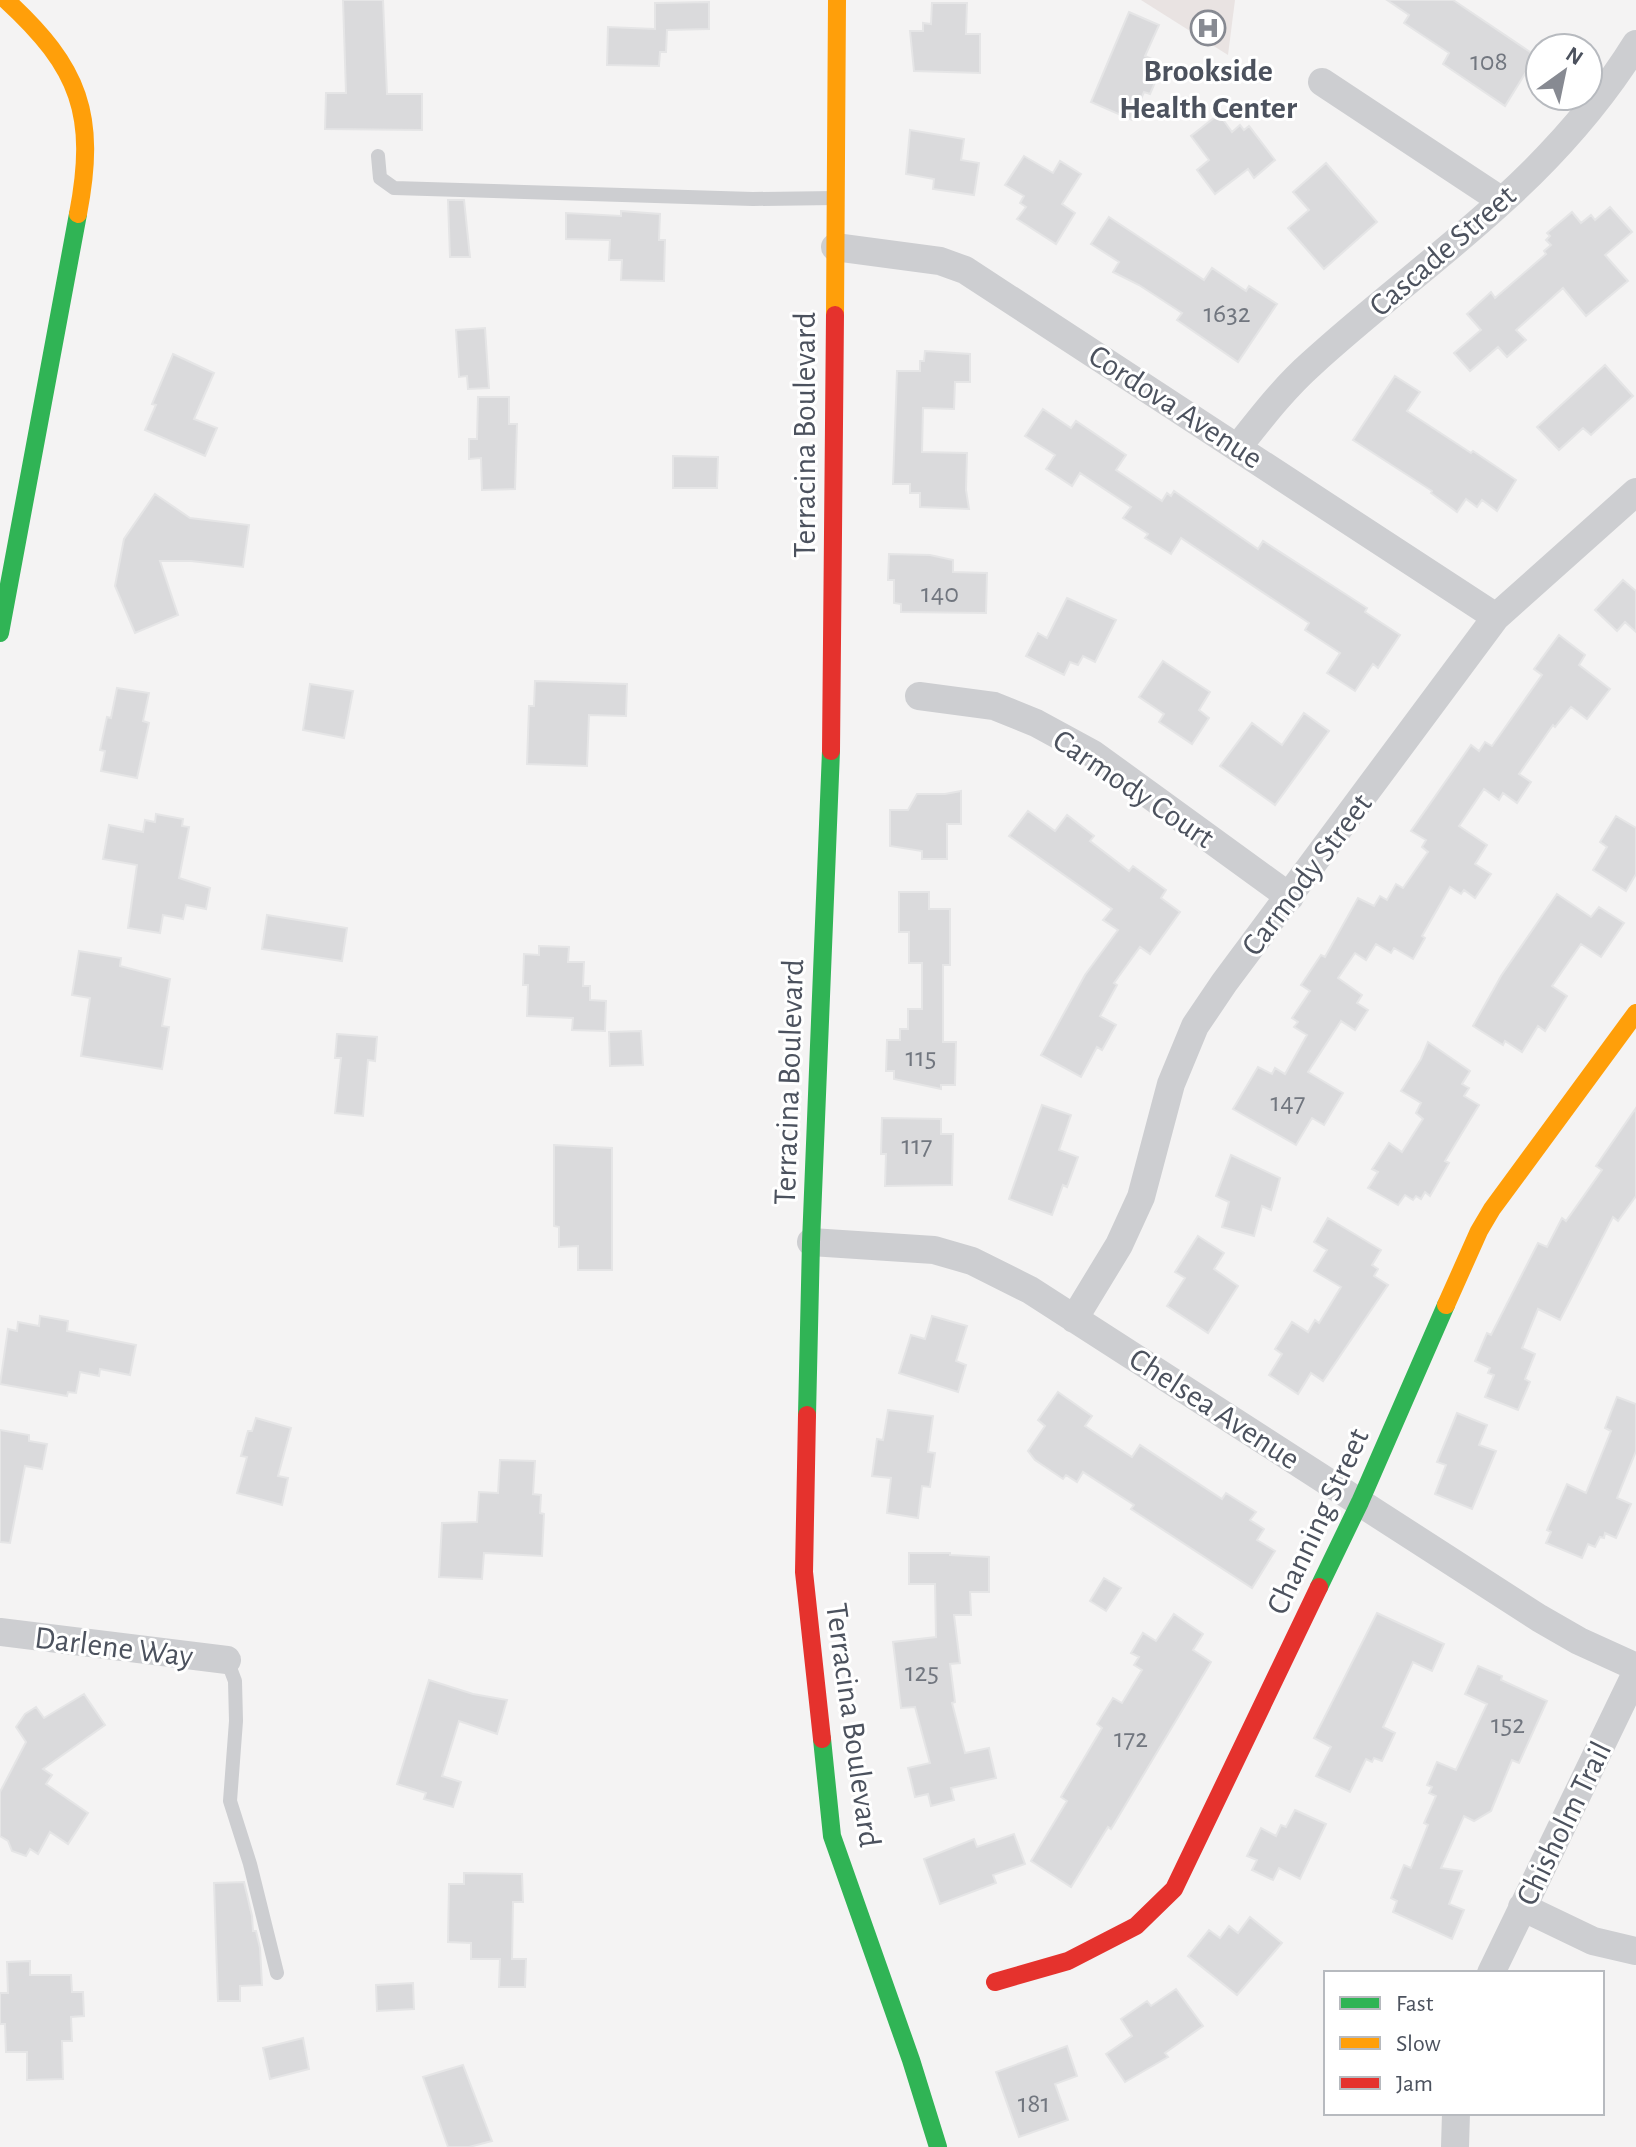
<svg xmlns="http://www.w3.org/2000/svg" width="1636" height="2147" viewBox="0 0 1636 2147" font-family="'Alegreya Sans',sans-serif">
	<style>
		.medical { fill: #e9e3e2 }
		.building { fill: #dadadc; stroke: #e5e5e6; stroke-width: 2 }
		.lines { fill: none; stroke-linecap: round; stroke-linejoin: round }
		.lane { stroke: #cdced1; stroke-width: 14 }
		.street { stroke: #cdced1; stroke-width: 28 }
		.fast { stroke: #30b455; stroke-width: 18 }
		.slow { stroke: #ff9f0a; stroke-width: 18 }
		.jam { stroke: #e5322d; stroke-width: 18 }
		.labels { text-anchor: middle; stroke-width: 6; stroke-linejoin: round; paint-order: stroke }
		.number-label { font-size: 28px; fill: #71767f }
		.poi-label { font-size: 32px; font-weight: bold; fill: #4c525e; stroke: #fff }
		.street-label { font-size: 32px; fill: #4c525e; stroke: #fff }
	</style>
	<rect width="100%" height="100%" fill="#f4f3f3"/>
	<path class="medical" d="M 1141,0 L 1235,0 L 1228,55 Z"/>
	<path class="building" d="M 343,0 L 383,0 L 387,94 L 422,94 L 422,130 L 325,129 L 326,93 L 346,93 Z
		M 1387,0 L 1453,0 L 1536,56 L 1505,106 L 1443,64 L 1449,53 L 1404,23 L 1409,15 Z
		M 709,2 L 709,29 L 667,30 L 666,52 L 660,52 L 659,66 L 607,65 L 608,27 L 655,29 L 655,3 Z
		M 932,3 L 967,3 L 966,34 L 980,34 L 980,73 L 914,71 L 910,31 L 923,31 L 923,23 L 931,24 Z
		M 1129,12 L 1159,25 L 1145,56 L 1163,64 L 1150,94 L 1144,92 L 1132,120 L 1091,102 Z
		M 1219,114 L 1232,132 L 1240,125 L 1244,130 L 1249,126 L 1275,160 L 1254,178 L 1248,169 L 1215,194 L 1197,170 L 1209,160 L 1191,136 Z
		M 910,130 L 964,139 L 961,160 L 979,163 L 974,195 L 933,189 L 934,179 L 906,174 Z
		M 1024,156 L 1053,173 L 1060,161 L 1081,174 L 1062,204 L 1075,213 L 1056,244 L 1017,219 L 1026,207 L 1020,203 L 1024,196 L 1005,185 Z
		M 1326,163 L 1377,222 L 1324,269 L 1288,228 L 1309,210 L 1293,192 Z
		M 448,200 L 464,200 L 470,257 L 450,257 Z
		M 1610,207 L 1632,232 L 1605,255 L 1628,281 L 1586,316 L 1563,288 L 1516,330 L 1526,340 L 1507,357 L 1498,347 L 1470,371 L 1454,353 L 1481,330 L 1467,314 L 1491,292 L 1495,298 L 1546,254 L 1544,251 L 1551,245 L 1546,240 L 1550,236 L 1547,233 L 1572,212 L 1581,223 L 1591,215 L 1595,220 Z
		M 621,211 L 660,214 L 659,240 L 665,240 L 664,281 L 621,280 L 622,260 L 609,260 L 610,240 L 566,239 L 566,213 L 621,216 Z
		M 1109,217 L 1204,280 L 1212,268 L 1246,291 L 1249,286 L 1277,304 L 1238,362 L 1177,320 L 1182,313 L 1139,285 L 1113,272 L 1119,262 L 1091,244 Z
		M 485,328 L 489,388 L 468,389 L 467,376 L 459,377 L 456,330 Z
		M 925,351 L 970,354 L 970,382 L 955,382 L 954,409 L 923,408 L 922,452 L 967,453 L 966,490 L 969,509 L 920,507 L 920,493 L 910,493 L 910,484 L 893,484 L 897,371 L 920,371 L 920,361 L 924,361 Z
		M 173,354 L 214,373 L 194,419 L 217,428 L 205,456 L 145,430 L 156,405 L 152,404 Z
		M 1605,365 L 1633,396 L 1591,435 L 1583,428 L 1559,450 L 1537,427 Z
		M 1395,376 L 1420,392 L 1407,411 L 1471,453 L 1473,451 L 1516,480 L 1497,511 L 1482,500 L 1477,507 L 1466,499 L 1457,512 L 1431,493 L 1432,491 L 1353,440 Z
		M 478,397 L 509,397 L 509,424 L 517,424 L 515,489 L 482,490 L 481,458 L 469,459 L 469,439 L 477,439 Z
		M 1043,409 L 1071,428 L 1076,421 L 1126,455 L 1116,470 L 1162,501 L 1167,493 L 1171,496 L 1174,491 L 1258,549 L 1263,541 L 1367,608 L 1365,612 L 1400,635 L 1378,668 L 1373,664 L 1355,691 L 1327,673 L 1340,653 L 1305,630 L 1309,623 L 1181,538 L 1171,554 L 1145,538 L 1148,534 L 1123,518 L 1131,507 L 1080,473 L 1072,486 L 1046,469 L 1055,455 L 1025,436 Z
		M 673,456 L 718,457 L 717,488 L 673,488 Z
		M 155,494 L 190,518 L 249,525 L 243,567 L 191,561 L 160,561 L 178,615 L 135,633 L 115,586 L 124,539 Z
		M 889,554 L 930,555 L 953,560 L 953,572 L 987,573 L 986,613 L 901,612 L 901,604 L 894,603 L 894,580 L 888,580 Z
		M 1623,580 L 1636,591 L 1636,632 L 1625,622 L 1617,631 L 1595,610 Z
		M 1067,598 L 1116,620 L 1095,662 L 1083,656 L 1078,665 L 1070,662 L 1064,675 L 1026,656 L 1038,633 L 1047,638 Z
		M 1559,635 L 1585,655 L 1579,665 L 1610,689 L 1587,719 L 1571,707 L 1555,727 L 1553,725 L 1519,774 L 1531,782 L 1517,803 L 1503,793 L 1499,800 L 1484,789 L 1459,826 L 1487,845 L 1475,864 L 1491,874 L 1475,898 L 1464,890 L 1461,894 L 1450,887 L 1422,936 L 1425,938 L 1413,959 L 1394,948 L 1391,953 L 1376,944 L 1366,960 L 1355,953 L 1338,978 L 1362,995 L 1357,1003 L 1368,1010 L 1355,1030 L 1341,1021 L 1308,1072 L 1343,1093 L 1324,1125 L 1312,1118 L 1296,1145 L 1233,1109 L 1258,1067 L 1272,1074 L 1275,1068 L 1285,1074 L 1307,1035 L 1294,1027 L 1298,1022 L 1292,1018 L 1310,991 L 1301,985 L 1321,955 L 1325,957 L 1358,898 L 1374,906 L 1380,896 L 1387,900 L 1396,884 L 1403,888 L 1428,852 L 1422,847 L 1426,840 L 1411,831 L 1471,745 L 1479,751 L 1485,742 L 1492,746 L 1542,675 L 1534,669 Z
		M 1163,661 L 1210,692 L 1199,710 L 1209,718 L 1192,744 L 1159,722 L 1164,714 L 1139,697 Z
		M 535,681 L 627,684 L 626,716 L 589,715 L 587,766 L 527,764 L 529,706 L 534,706 Z
		M 310,684 L 353,691 L 344,738 L 303,730 Z
		M 117,688 L 149,693 L 143,721 L 149,723 L 137,778 L 101,771 L 105,751 L 100,750 L 107,717 L 111,718 Z
		M 1304,713 L 1329,731 L 1275,805 L 1220,766 L 1252,723 L 1282,745 Z
		M 961,791 L 961,824 L 947,824 L 947,859 L 922,859 L 922,851 L 890,846 L 890,810 L 908,810 L 917,794 L 945,794 Z
		M 1028,811 L 1055,831 L 1067,815 L 1094,836 L 1090,841 L 1129,871 L 1133,866 L 1166,890 L 1161,898 L 1180,912 L 1150,954 L 1140,947 L 1114,983 L 1117,985 L 1100,1016 L 1116,1025 L 1102,1050 L 1097,1047 L 1081,1077 L 1041,1055 L 1085,975 L 1118,930 L 1103,920 L 1112,909 L 1009,836 Z
		M 156,814 L 183,819 L 182,826 L 189,827 L 179,878 L 210,888 L 206,909 L 186,905 L 183,919 L 163,915 L 160,933 L 128,928 L 137,865 L 103,859 L 109,825 L 143,832 L 145,820 L 155,822 Z
		M 1616,816 L 1636,828 L 1636,874 L 1626,891 L 1593,870 L 1607,847 L 1600,842 Z
		M 899,892 L 929,892 L 929,909 L 950,909 L 950,965 L 943,965 L 943,1042 L 956,1042 L 955,1085 L 941,1085 L 941,1089 L 894,1079 L 894,1071 L 886,1071 L 887,1040 L 900,1040 L 900,1029 L 908,1029 L 908,1009 L 922,1009 L 922,963 L 909,963 L 909,932 L 899,932 Z
		M 1557,894 L 1591,917 L 1599,907 L 1624,923 L 1601,957 L 1581,944 L 1552,986 L 1567,996 L 1545,1031 L 1538,1026 L 1522,1052 L 1505,1041 L 1503,1045 L 1473,1026 L 1501,976 Z
		M 267,915 L 347,928 L 342,961 L 262,949 Z
		M 539,946 L 569,947 L 568,962 L 584,962 L 583,986 L 590,986 L 590,1000 L 606,1001 L 605,1031 L 572,1030 L 573,1018 L 527,1016 L 528,985 L 523,985 L 524,954 L 539,955 Z
		M 79,951 L 121,958 L 120,966 L 170,979 L 162,1026 L 169,1027 L 162,1069 L 81,1056 L 90,998 L 72,995 Z
		M 641,1031 L 643,1065 L 610,1066 L 609,1032 Z
		M 337,1034 L 377,1037 L 375,1061 L 368,1060 L 363,1116 L 335,1113 L 341,1058 L 335,1058 Z
		M 1428,1042 L 1470,1071 L 1462,1084 L 1469,1088 L 1464,1096 L 1479,1105 L 1445,1161 L 1449,1163 L 1430,1196 L 1425,1192 L 1421,1199 L 1416,1196 L 1413,1200 L 1405,1195 L 1398,1205 L 1368,1188 L 1378,1172 L 1372,1169 L 1389,1143 L 1402,1152 L 1423,1119 L 1416,1113 L 1421,1103 L 1401,1091 L 1421,1059 Z
		M 1042,1105 L 1071,1115 L 1059,1150 L 1078,1157 L 1067,1187 L 1063,1185 L 1052,1215 L 1009,1199 Z
		M 1636,1108 L 1636,1196 L 1618,1221 L 1613,1217 L 1560,1320 L 1538,1309 L 1522,1348 L 1535,1354 L 1525,1379 L 1530,1382 L 1518,1410 L 1485,1397 L 1494,1375 L 1488,1373 L 1490,1368 L 1475,1361 L 1487,1333 L 1491,1335 L 1538,1243 L 1547,1247 L 1562,1218 L 1566,1221 L 1602,1170 L 1596,1166 Z
		M 882,1118 L 941,1119 L 941,1134 L 953,1134 L 952,1185 L 885,1186 L 886,1154 L 881,1154 Z
		M 554,1145 L 612,1148 L 612,1270 L 578,1270 L 578,1246 L 559,1247 L 559,1227 L 554,1226 Z
		M 1231,1155 L 1280,1178 L 1271,1210 L 1262,1206 L 1254,1236 L 1222,1227 L 1229,1202 L 1216,1196 Z
		M 1328,1218 L 1381,1250 L 1372,1265 L 1378,1269 L 1374,1276 L 1388,1285 L 1323,1381 L 1311,1373 L 1298,1394 L 1269,1375 L 1282,1354 L 1275,1349 L 1292,1322 L 1308,1332 L 1315,1320 L 1319,1323 L 1341,1287 L 1314,1271 L 1327,1250 L 1314,1242 Z
		M 1198,1236 L 1224,1253 L 1214,1269 L 1238,1286 L 1208,1333 L 1167,1306 L 1185,1278 L 1175,1272 Z
		M 40,1316 L 68,1321 L 67,1331 L 136,1345 L 130,1375 L 100,1369 L 99,1376 L 80,1372 L 76,1393 L 68,1392 L 67,1396 L 0,1384 L 8,1329 L 17,1331 L 18,1322 L 39,1326 Z
		M 932,1316 L 967,1326 L 956,1361 L 966,1365 L 958,1392 L 899,1373 L 911,1335 L 925,1339 Z
		M 1058,1392 L 1092,1416 L 1085,1426 L 1132,1457 L 1140,1445 L 1222,1499 L 1226,1493 L 1256,1512 L 1250,1520 L 1264,1529 L 1257,1540 L 1275,1551 L 1252,1588 L 1131,1509 L 1134,1505 L 1083,1472 L 1077,1482 L 1066,1475 L 1063,1479 L 1035,1460 L 1028,1451 L 1045,1426 L 1038,1420 Z
		M 1617,1397 L 1636,1404 L 1636,1451 L 1617,1498 L 1631,1504 L 1616,1538 L 1605,1533 L 1604,1538 L 1600,1537 L 1595,1547 L 1588,1544 L 1582,1558 L 1546,1543 L 1551,1532 L 1547,1530 L 1567,1484 L 1586,1493 L 1611,1431 L 1605,1428 Z
		M 888,1410 L 933,1416 L 928,1452 L 935,1453 L 930,1487 L 922,1486 L 918,1518 L 887,1513 L 891,1478 L 872,1476 L 877,1439 L 883,1440 Z
		M 1457,1413 L 1487,1425 L 1479,1445 L 1496,1451 L 1472,1509 L 1435,1494 L 1446,1465 L 1437,1462 Z
		M 256,1418 L 291,1428 L 278,1476 L 288,1478 L 282,1505 L 237,1493 L 247,1457 L 241,1456 L 248,1431 L 252,1431 Z
		M 0,1430 L 29,1435 L 29,1441 L 47,1444 L 42,1469 L 25,1466 L 10,1543 L 0,1542 Z
		M 500,1460 L 535,1461 L 533,1494 L 541,1495 L 540,1513 L 544,1514 L 542,1556 L 484,1553 L 482,1579 L 439,1577 L 442,1523 L 477,1522 L 479,1492 L 498,1493 Z
		M 909,1553 L 950,1553 L 950,1555 L 989,1557 L 989,1592 L 970,1592 L 971,1615 L 954,1615 L 960,1663 L 950,1664 L 955,1702 L 952,1703 L 965,1753 L 989,1748 L 996,1778 L 951,1788 L 954,1800 L 931,1806 L 928,1794 L 915,1797 L 908,1768 L 930,1763 L 915,1707 L 901,1708 L 893,1642 L 936,1637 L 935,1584 L 909,1584 Z
		M 1104,1578 L 1121,1588 L 1106,1611 L 1090,1601 Z
		M 1377,1613 L 1444,1644 L 1432,1671 L 1413,1662 L 1383,1727 L 1395,1733 L 1382,1761 L 1374,1758 L 1372,1762 L 1366,1759 L 1350,1792 L 1316,1776 L 1331,1747 L 1314,1738 Z
		M 1174,1614 L 1203,1634 L 1193,1650 L 1211,1662 L 1111,1829 L 1108,1827 L 1071,1887 L 1031,1861 L 1067,1801 L 1061,1797 L 1102,1728 L 1097,1724 L 1113,1698 L 1122,1703 L 1142,1670 L 1134,1665 L 1139,1657 L 1131,1653 L 1143,1633 L 1156,1641 Z
		M 1478,1666 L 1502,1676 L 1501,1680 L 1547,1701 L 1519,1763 L 1512,1760 L 1491,1811 L 1474,1821 L 1464,1816 L 1441,1868 L 1462,1871 L 1449,1904 L 1464,1910 L 1452,1939 L 1393,1912 L 1397,1901 L 1391,1898 L 1404,1865 L 1411,1868 L 1428,1825 L 1424,1823 L 1436,1796 L 1429,1793 L 1432,1787 L 1427,1785 L 1437,1762 L 1456,1770 L 1487,1704 L 1465,1694 Z
		M 429,1680 L 473,1694 L 507,1700 L 497,1734 L 459,1721 L 442,1776 L 461,1782 L 453,1807 L 424,1799 L 426,1793 L 397,1784 Z
		M 84,1694 L 105,1725 L 43,1769 L 52,1775 L 46,1784 L 88,1813 L 68,1844 L 50,1832 L 38,1854 L 30,1849 L 26,1856 L 12,1851 L 8,1841 L 0,1836 L 0,1792 L 26,1742 L 16,1727 L 25,1714 L 36,1707 L 44,1718 Z
		M 1295,1810 L 1326,1824 L 1300,1879 L 1279,1868 L 1273,1880 L 1252,1870 L 1257,1860 L 1247,1856 L 1261,1828 L 1276,1836 L 1281,1825 L 1286,1827 Z
		M 1014,1834 L 1025,1864 L 993,1875 L 996,1883 L 940,1904 L 924,1859 L 974,1839 L 977,1847 Z
		M 464,1873 L 522,1874 L 523,1902 L 513,1902 L 512,1959 L 526,1959 L 525,1987 L 499,1987 L 500,1959 L 471,1959 L 471,1943 L 448,1942 L 449,1884 L 464,1884 Z
		M 244,1882 L 252,1916 L 253,1931 L 256,1931 L 260,1948 L 262,1985 L 240,1986 L 240,2001 L 218,2001 L 214,1883 Z
		M 1250,1917 L 1282,1943 L 1237,1995 L 1188,1956 L 1209,1930 L 1220,1938 L 1229,1926 L 1238,1933 Z
		M 30,1961 L 30,1975 L 71,1975 L 72,1992 L 83,1992 L 84,2016 L 71,2017 L 72,2041 L 62,2041 L 63,2079 L 27,2080 L 27,2052 L 6,2052 L 5,2024 L 0,2024 L 0,1993 L 8,1993 L 7,1962 Z
		M 413,1983 L 414,2009 L 377,2011 L 376,1985 Z
		M 1176,1989 L 1203,2026 L 1165,2053 L 1168,2057 L 1125,2082 L 1106,2054 L 1132,2036 L 1121,2019 L 1147,2001 L 1151,2006 Z
		M 303,2038 L 309,2069 L 270,2079 L 263,2048 Z
		M 1067,2046 L 1077,2076 L 1055,2084 L 1068,2120 L 1019,2137 L 996,2072 Z
		M 463,2065 L 492,2141 L 469,2147 L 448,2147 L 423,2077 Z"/>
	<g class="lines">
		<path class="lane" d="M 378,156 L 380,178 L 394,188 L 753,199 L 835,198
			M 227,1660 L 235,1681 L 236,1721 L 230,1801 L 250,1864 L 277,1973"/>
		<path class="street" d="M 1322,82 L 1502,201
			M 835,247 L 940,261 L 965,270 L 1496,617
			M 1238,447 C 1261,418 1283,389 1311,364 C 1372,308 1440,258 1501,202 C 1552,156 1600,102 1636,44
			M 919,696 L 994,706 L 1036,723 L 1093,754 L 1290,897
			M 811,1242 L 934,1250 L 972,1261 L 1030,1290 L 1539,1618 L 1579,1641 L 1636,1667
			M 1074,1319 L 1119,1245 L 1141,1197 L 1171,1084 L 1195,1026 L 1224,983 L 1496,617 L 1636,492
			M 0,1632 L 227,1660
			M 1522,1907 L 1593,1941 L 1636,1951
			M 1491,1973 L 1636,1673
			M 1455,2147 L 1456,2113"/>
		<path class="fast" d="M 0,633 L 78,214
			M 807,1415 L 811,1242 L 831,751
			M 1319,1587 L 1360,1502 L 1446,1305
			M 822,1739 L 832,1836 L 911,2060 L 938,2147"/>
		<path class="slow" d="M 6,0 C 80,68 97,115 78,214
			M 835,315 L 837,0
			M 1446,1305 L 1479,1231 L 1492,1209 L 1636,1013"/>
		<path class="jam" d="M 831,751 L 835,315
			M 807,1415 L 804,1572 L 822,1739
			M 995,1982 L 1068,1961 L 1136,1926 L 1174,1889 L 1319,1587"/>
	</g>
	<defs>
		<g id="hospital-ring" transform="scale(1.8)"><circle r="9.5" fill="#fff" stroke="#878a92" stroke-width="1.5"/><path d="M-5-5h3v3.5h4V-5h3V5h-3V1.5h-4V5h-3Z" fill="#878a92"/></g>
	</defs>
	<g fill-rule="evenodd">
		<use href="#hospital-ring" x="1208" y="28"/>
	</g>
	<g class="labels">
		<g class="number-label">
			<text x="1489" y="70">108</text>
			<text x="1227" y="322">1632</text>
			<text x="940" y="602">140</text>
			<text x="921" y="1066">115</text>
			<text x="1288" y="1111">147</text>
			<text x="917" y="1154">117</text>
			<text x="922" y="1681">125</text>
			<text x="1508" y="1733">152</text>
			<text x="1131" y="1747">172</text>
			<text x="1034" y="2112">181</text>
		</g>
		<g class="poi-label">
			<text x="1208" y="81">Brookside<tspan x="1208" dy="37">Health Center</tspan></text>
		</g>
		<g class="street-label">
			<text transform="translate(1442 250) rotate(-41)" y="11">Cascade Street</text>
			<text transform="translate(1176 406) rotate(33)" y="11">Cordova Avenue</text>
			<text transform="translate(804 435) rotate(-90)" y="11">Terracina Boulevard</text>
			<text transform="translate(1134 788) rotate(34)" y="11">Carmody Court</text>
			<text transform="translate(1306 874) rotate(-53)" y="11">Carmody Street</text>
			<text transform="translate(788 1082) rotate(-88)" y="11">Terracina Boulevard</text>
			<text transform="translate(1215 1408) rotate(33)" y="11">Chelsea Avenue</text>
			<text transform="translate(1317 1521) rotate(-65)" y="11">Channing Street</text>
			<text transform="translate(114 1646) rotate(7)" y="11">Darlene Way</text>
			<text transform="translate(854 1725) rotate(82)" y="11">Terracina Boulevard</text>
			<text transform="translate(1563 1823) rotate(-64)" y="11">Chisholm Trail</text>
		</g>
	</g>
	<rect x="1324" y="1971" width="280" height="144" fill="#ffffff" stroke="#b7babf" stroke-width="2"/>
	<rect x="1340" y="1997" width="40" height="12" fill="#30b455" stroke="#b7babf" stroke-width="2"/>
	<text x="1396" y="2011" font-size="24" fill="#4c525e">Fast</text>
	<rect x="1340" y="2037" width="40" height="12" fill="#ff9f0a" stroke="#b7babf" stroke-width="2"/>
	<text x="1396" y="2051" font-size="24" fill="#4c525e">Slow</text>
	<rect x="1340" y="2077" width="40" height="12" fill="#e5322d" stroke="#b7babf" stroke-width="2"/>
	<text x="1396" y="2091" font-size="24" fill="#4c525e">Jam</text>
	<g transform="translate(1564 72) rotate(33)"><circle r="38" fill="#ffffff" stroke="#b7babf" stroke-width="2"/>
	<path d="M0-6L14 30L0 20L-14 30Z" fill="#878a92"/>
	<text y="-12" font-size="22" font-weight="bold" text-anchor="middle" fill="#4c525e">N</text>
	</g>
</svg>
